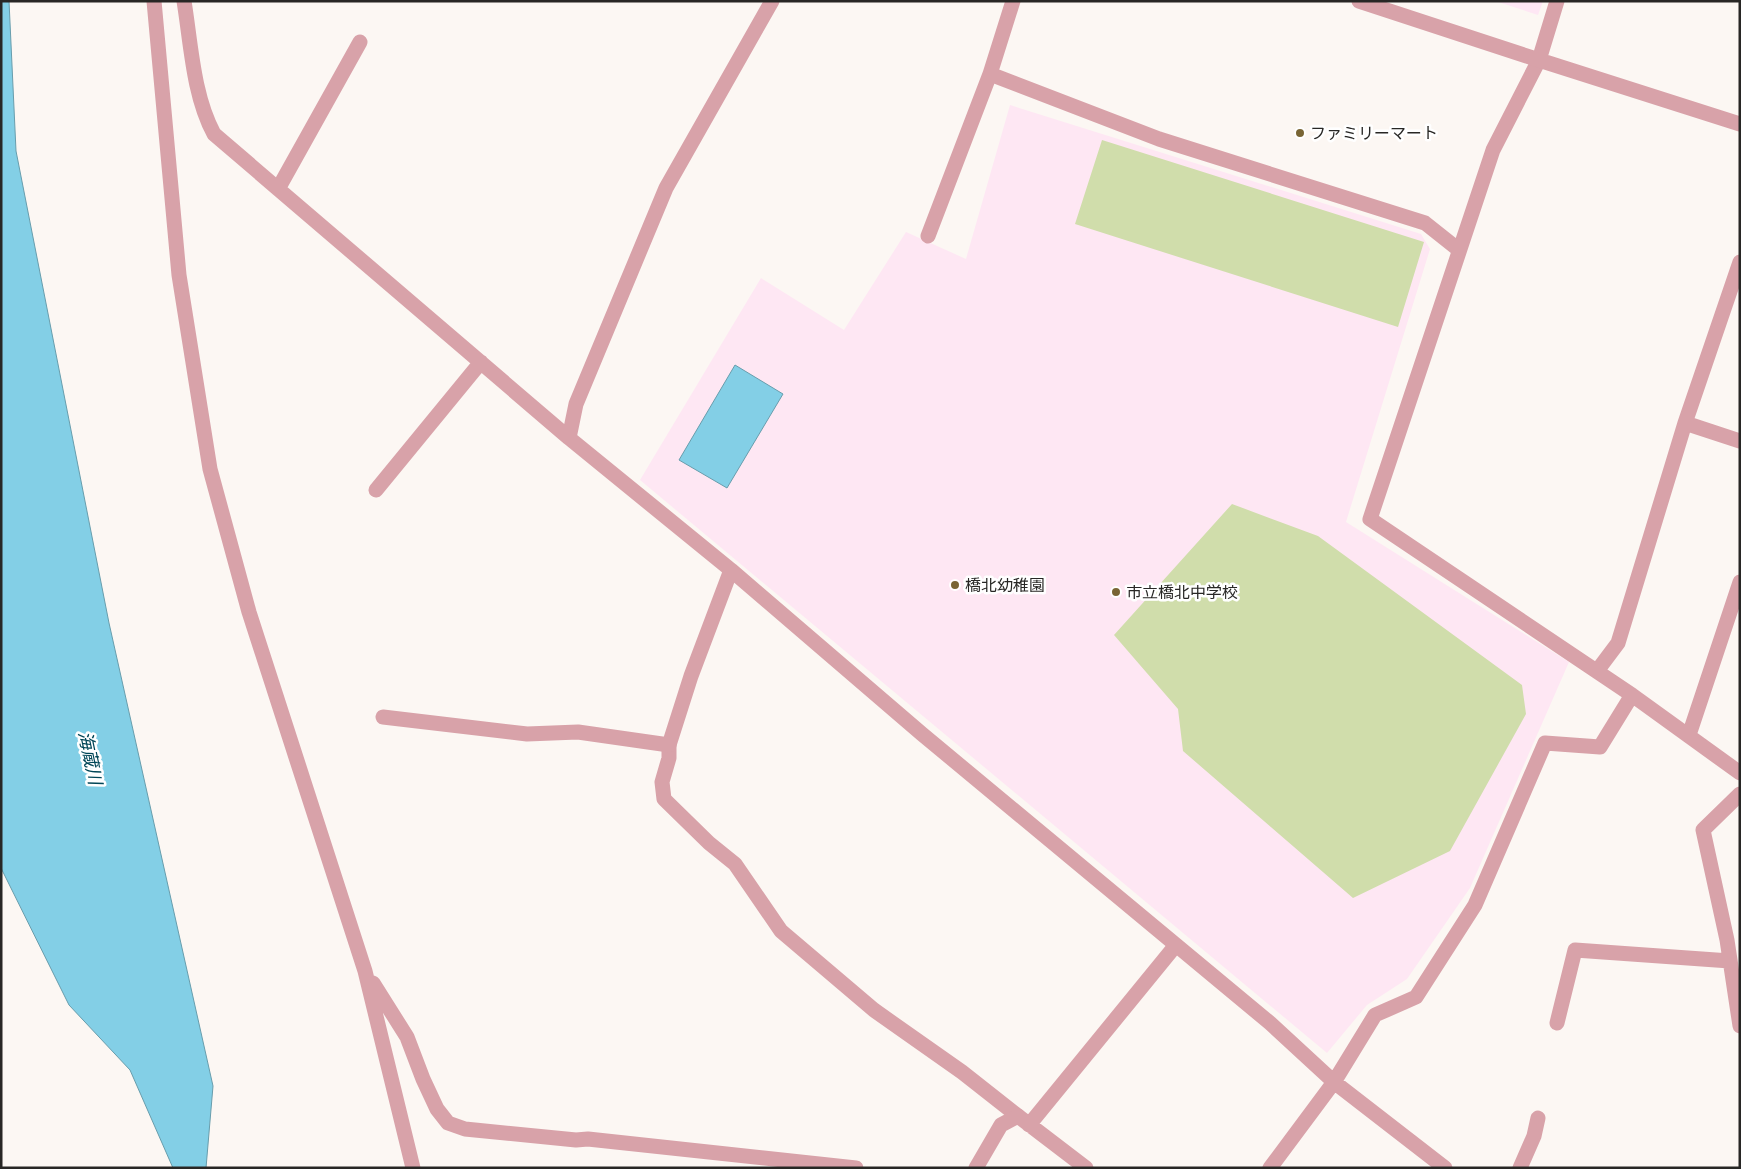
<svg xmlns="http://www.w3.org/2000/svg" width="1741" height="1169" viewBox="0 0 1741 1169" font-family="Cabin,'Noto Sans JP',sans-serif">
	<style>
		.industrial { fill: #fee7f4 }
		.education { fill: #fee7f3 }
		.green { fill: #d0ddab }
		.water { fill: #83cfe6; stroke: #689dac }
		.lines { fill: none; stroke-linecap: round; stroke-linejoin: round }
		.service { stroke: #d8a2a9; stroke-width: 15 }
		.minor { stroke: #d8a2a9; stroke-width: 15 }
		.tertiary { stroke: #d8a2a9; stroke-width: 15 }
		.poi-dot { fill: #796534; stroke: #fff; stroke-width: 2 }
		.labels { text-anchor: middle; stroke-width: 5; stroke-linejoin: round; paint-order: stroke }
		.poi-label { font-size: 16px; fill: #282725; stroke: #fff; text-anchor: start }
		.water-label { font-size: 18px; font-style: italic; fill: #004657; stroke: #fff }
	</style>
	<rect width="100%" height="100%" fill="#fcf7f3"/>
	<path class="industrial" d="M 1495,1 L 1543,1 L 1538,15 Z"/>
	<path class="education" d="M 1010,105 L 1421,234 L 1430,249 L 1346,522 L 1569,662 L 1470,888 L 1407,979 L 1367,1005 L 1327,1053 L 640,480 L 761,278 L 844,330 L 906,232 L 966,259 Z"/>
	<path class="green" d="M 1102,140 L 1424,242 L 1398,327 L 1075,224 Z
		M 1232,504 L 1318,536 L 1522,685 L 1526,714 L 1450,851 L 1353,898 L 1183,751 L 1178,709 L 1114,635 Z"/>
	<path class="water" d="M 1,1 L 9,1 L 16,151 L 109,623 L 213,1086 L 206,1168 L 173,1168 L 130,1070 L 69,1005 L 1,868 Z
		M 735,365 L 783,394 L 727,488 L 679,460 Z"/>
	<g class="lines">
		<path class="service" d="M 669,745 L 669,758 L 662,782 L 664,799 L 709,843 L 735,864 L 781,931 L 874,1010 L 962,1072 L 1018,1116"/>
		<path class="minor" d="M 154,1 L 179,275 L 210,469 L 249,612 L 365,971 L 413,1168
			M 184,1 C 191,44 193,95 214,134 L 569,438 L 731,570 L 922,734 L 1270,1023 L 1334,1082 L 1445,1168
			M 1013,1 L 990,74 L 1159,139 L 1425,223 L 1459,250
			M 1539,60 L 1493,150 L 1370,519 L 1632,695 L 1740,773
			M 278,189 L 360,42
			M 928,236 L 990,74
			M 1685,423 L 1740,441
			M 569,438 L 576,404 L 666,188 L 772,1
			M 376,490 L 481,362
			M 1597,671 L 1618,643 L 1685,423 L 1740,262
			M 383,717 L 527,734 L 578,732 L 669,745 L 691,676 L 731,570
			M 1689,735 L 1740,582
			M 1740,794 L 1703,830 L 1727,940 L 1740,1026
			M 373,983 L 407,1037 L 423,1079 L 437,1109 L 448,1123 L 465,1129 L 576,1140 L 588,1139 L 856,1168
			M 1557,1023 L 1575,950 L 1730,961
			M 1029,1125 L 1176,945
			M 976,1168 L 1001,1125 L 1018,1116 L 1086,1168
			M 1270,1168 L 1334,1082 L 1375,1015 L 1416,997 L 1475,905 L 1545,743 L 1600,747 L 1632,695
			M 1520,1168 L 1534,1136 L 1538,1118"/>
		<path class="tertiary" d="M 1359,1 L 1539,60
			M 1557,1 L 1539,60 L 1740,124"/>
	</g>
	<g class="poi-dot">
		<circle cx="1300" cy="133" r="5"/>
		<circle cx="955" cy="585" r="5"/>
		<circle cx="1116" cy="592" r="5"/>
	</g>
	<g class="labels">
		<g class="poi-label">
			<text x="1310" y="139">ファミリーマート</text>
			<text x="965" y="591">橋北幼稚園</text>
			<text x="1126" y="598">市立橋北中学校</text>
		</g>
		<g class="water-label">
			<text transform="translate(90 758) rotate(78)" y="6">海蔵川</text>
		</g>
	</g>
	<rect width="1741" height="1169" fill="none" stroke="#282725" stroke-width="5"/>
</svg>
